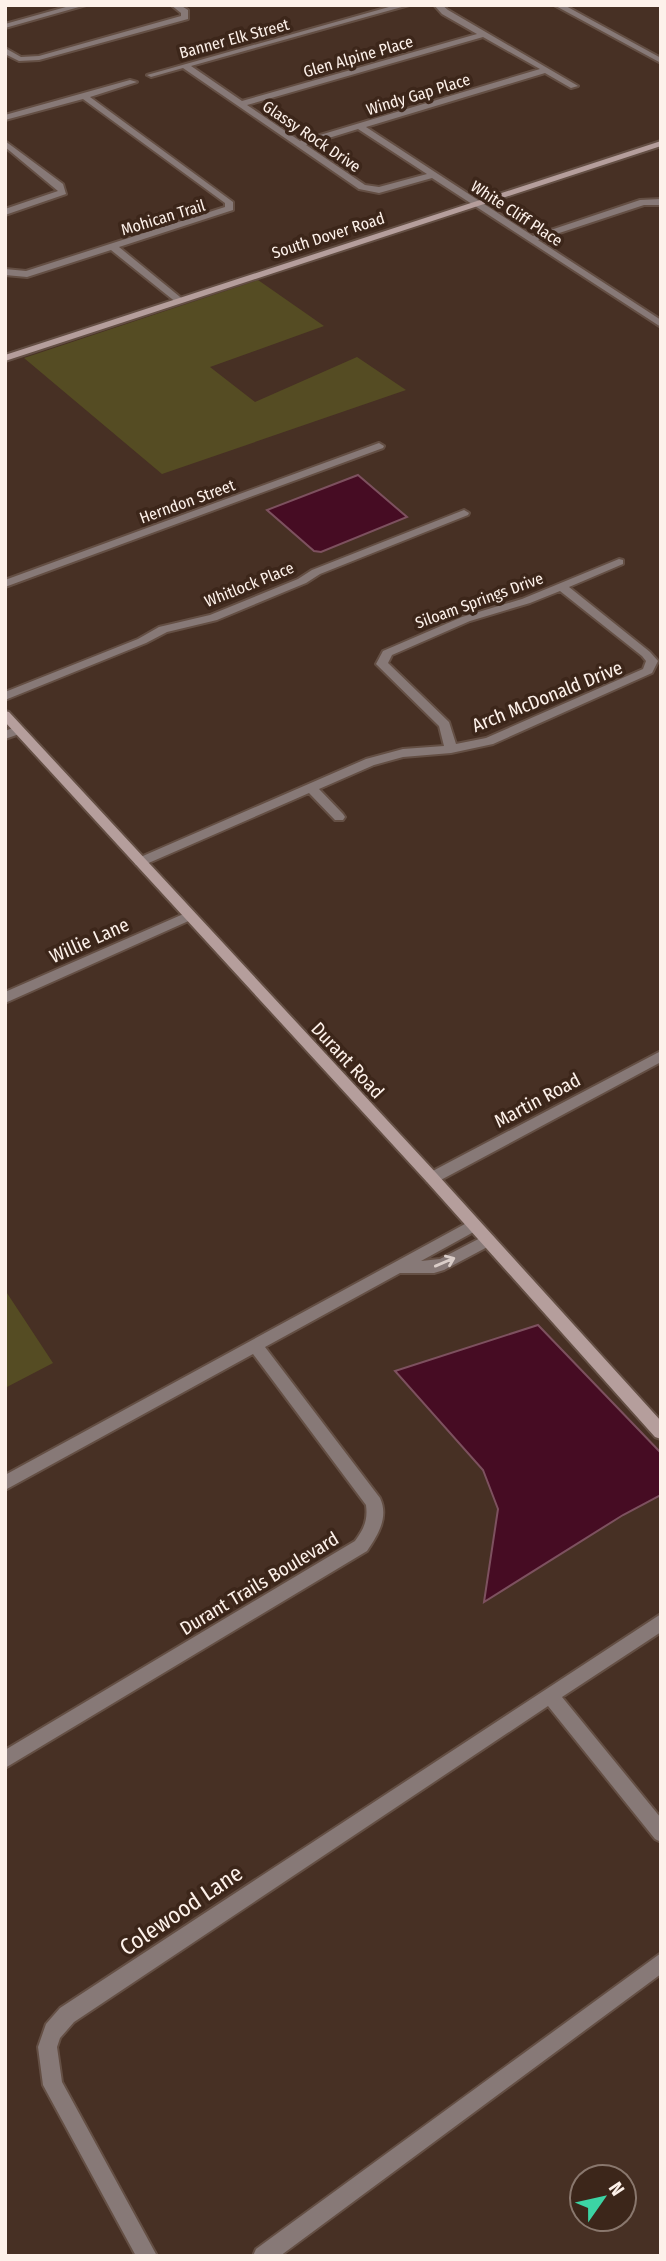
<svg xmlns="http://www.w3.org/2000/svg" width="666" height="2261" viewBox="0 0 666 2261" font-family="'Fira Sans Condensed',sans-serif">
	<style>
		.green { fill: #554c23 }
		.water { fill: #460c23; stroke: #7d515f; stroke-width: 2 }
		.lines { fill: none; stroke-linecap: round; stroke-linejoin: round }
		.street-casing { stroke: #644f44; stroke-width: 4 }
		.secondary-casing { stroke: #644f44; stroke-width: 4 }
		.street { fill: #877977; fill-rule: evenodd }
		.secondary { fill: #b59e9c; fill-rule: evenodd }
		.oneway { stroke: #dacdc8 }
		.labels { text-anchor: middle; stroke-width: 7; stroke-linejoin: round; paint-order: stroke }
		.far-street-label { font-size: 16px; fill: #fdf1ea; stroke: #3c261a }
		.street-label { font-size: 19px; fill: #fdf1ea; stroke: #3c261a }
		.near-street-label { font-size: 23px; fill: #fdf1ea; stroke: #3c261a }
	</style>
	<rect width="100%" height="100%" fill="#473024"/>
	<path class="green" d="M 258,280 L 324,326 L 210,367 L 255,402 L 357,357 L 406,390 L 162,474 L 24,358 Z
		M 5,1290 L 53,1363 L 5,1388 Z"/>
	<path class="water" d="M 358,475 L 407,517 L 321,552 L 314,551 L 267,510 Z
		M 538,1325 L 661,1453 L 661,1495 L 623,1515 L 484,1602 L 498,1509 L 483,1470 L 395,1371 Z"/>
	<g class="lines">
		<g class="street-casing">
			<path id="street" d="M 73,5 L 86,5 L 5,28 L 5,24 Z
				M 171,5 L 180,5 L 188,10 L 188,19 L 39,60 L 19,61 L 5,54 L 5,48 L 21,57 L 39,56 L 181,16 L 181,13 Z
				M 396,5 L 409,5 L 191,66 L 242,101 L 477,34 L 442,14 L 434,5 L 442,5 L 448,10 L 578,86 L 571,88 L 545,73 L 366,127 L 533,236 L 640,200 L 661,199 L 661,205 L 644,205 L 538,240 L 661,320 L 661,327 L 432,178 L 379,193 L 359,189 L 183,68 L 151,77 L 147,75 ZM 483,37 L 540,69 L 300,141 L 247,105 ZM 358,129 L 427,174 L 379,187 L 365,185 L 306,145 Z
				M 554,5 L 564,5 L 661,58 L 661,63 Z
				M 130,80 L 137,82 L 90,97 L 233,202 L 233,210 L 119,247 L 185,301 L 177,303 L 111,250 L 27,277 L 5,275 L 5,269 L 26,271 L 225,207 L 225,203 L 83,99 L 5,120 L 5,115 Z
				M 5,141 L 63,184 L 66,194 L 5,215 L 5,209 L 58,191 L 5,147 Z
				M 379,443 L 384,446 L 383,448 L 5,587 L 5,580 Z
				M 464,510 L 469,513 L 468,515 L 320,574 L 306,583 L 217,620 L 167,632 L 146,643 L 5,700 L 5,692 L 138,639 L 159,627 L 210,615 L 298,579 L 312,570 Z
				M 619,559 L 623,560 L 623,564 L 569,587 L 650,652 L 658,661 L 652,673 L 493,744 L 451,753 L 403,757 L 374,765 L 319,789 L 343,814 L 345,817 L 343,820 L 335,820 L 309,793 L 144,865 L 136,865 L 134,862 L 136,859 L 366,759 L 403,749 L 444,746 L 439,726 L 376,664 L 383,651 L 462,617 L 522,599 ZM 560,591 L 642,656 L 646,661 L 643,669 L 486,738 L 456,744 L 449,722 L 388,663 L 392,655 L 470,621 L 530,603 Z
				M 18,726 L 22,727 L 22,733 L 5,739 L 5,731 Z
				M 188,912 L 194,916 L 193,919 L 5,1003 L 5,992 Z
				M 661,1051 L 661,1062 L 437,1182 L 427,1182 L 425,1178 L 427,1174 Z
				M 474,1219 L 479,1221 L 481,1225 L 479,1229 L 421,1261 L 440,1259 L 488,1234 L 493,1236 L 495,1240 L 493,1244 L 444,1270 L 434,1273 L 400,1273 L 265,1347 L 380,1498 C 389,1517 378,1535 367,1551 L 5,1768 L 5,1750 L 355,1541 C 364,1529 368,1520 366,1505 L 253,1354 L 5,1490 L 5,1475 Z
				M 661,1614 L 661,1632 L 562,1697 L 661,1818 L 661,1842 L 655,1839 L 548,1706 L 74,2022 L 60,2038 L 57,2047 L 62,2082 L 157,2256 L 136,2256 L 43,2085 L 38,2047 L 46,2024 L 60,2008 Z
				M 661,1953 L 661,1974 L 280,2256 L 253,2256 L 256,2249 Z"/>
		</g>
		<g class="secondary-casing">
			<path id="secondary" d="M 661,141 L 661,146 L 5,361 L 5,355 Z
				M 5,711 L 9,712 L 437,1174 L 661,1421 L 661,1439 L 655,1437 L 427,1182 L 5,722 Z"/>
		</g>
		<use href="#street" class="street"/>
		<use href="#secondary" class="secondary"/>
	</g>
	<defs><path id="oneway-shaft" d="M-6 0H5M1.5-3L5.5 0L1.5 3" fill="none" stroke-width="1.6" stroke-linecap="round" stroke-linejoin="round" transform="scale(1.75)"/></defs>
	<use class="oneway" href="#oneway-shaft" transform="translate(445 1262) rotate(-23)"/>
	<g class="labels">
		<g class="far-street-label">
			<text transform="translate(234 38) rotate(-15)" y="6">Banner Elk Street</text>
			<text transform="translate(358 56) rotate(-16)" y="6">Glen Alpine Place</text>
			<text transform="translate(418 94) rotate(-17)" y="6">Windy Gap Place</text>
			<text transform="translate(312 136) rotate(34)" y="6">Glassy Rock Drive</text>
			<text transform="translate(517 213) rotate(33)" y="6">White Cliff Place</text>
			<text transform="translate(163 217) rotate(-17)" y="6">Mohican Trail</text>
			<text transform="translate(328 235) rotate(-18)" y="6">South Dover Road</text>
			<text transform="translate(187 501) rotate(-20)" y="6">Herndon Street</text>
			<text transform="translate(249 584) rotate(-22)" y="6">Whitlock Place</text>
			<text transform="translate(479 600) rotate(-20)" y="6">Siloam Springs Drive</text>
		</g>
		<g class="street-label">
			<text transform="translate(547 696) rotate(-22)" y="7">Arch McDonald Drive</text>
			<text transform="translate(89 940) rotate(-24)" y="7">Willie Lane</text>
			<text transform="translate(348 1060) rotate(47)" y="7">Durant Road</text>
			<text transform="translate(537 1100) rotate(-28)" y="7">Martin Road</text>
			<text transform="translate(259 1583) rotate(-31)" y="7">Durant Trails Boulevard</text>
		</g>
		<g class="near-street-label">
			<text transform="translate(181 1910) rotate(-34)" y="8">Colewood Lane</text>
		</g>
	</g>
	<rect width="666" height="2261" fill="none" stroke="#fdf1ea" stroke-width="14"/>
	<g transform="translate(603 2198) rotate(56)"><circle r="33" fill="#3c261a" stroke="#89776d" stroke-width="2"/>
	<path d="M0-5L12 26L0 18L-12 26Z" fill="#3cd4a4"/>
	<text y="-10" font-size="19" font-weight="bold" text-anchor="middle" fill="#fdf1ea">N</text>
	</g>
</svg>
